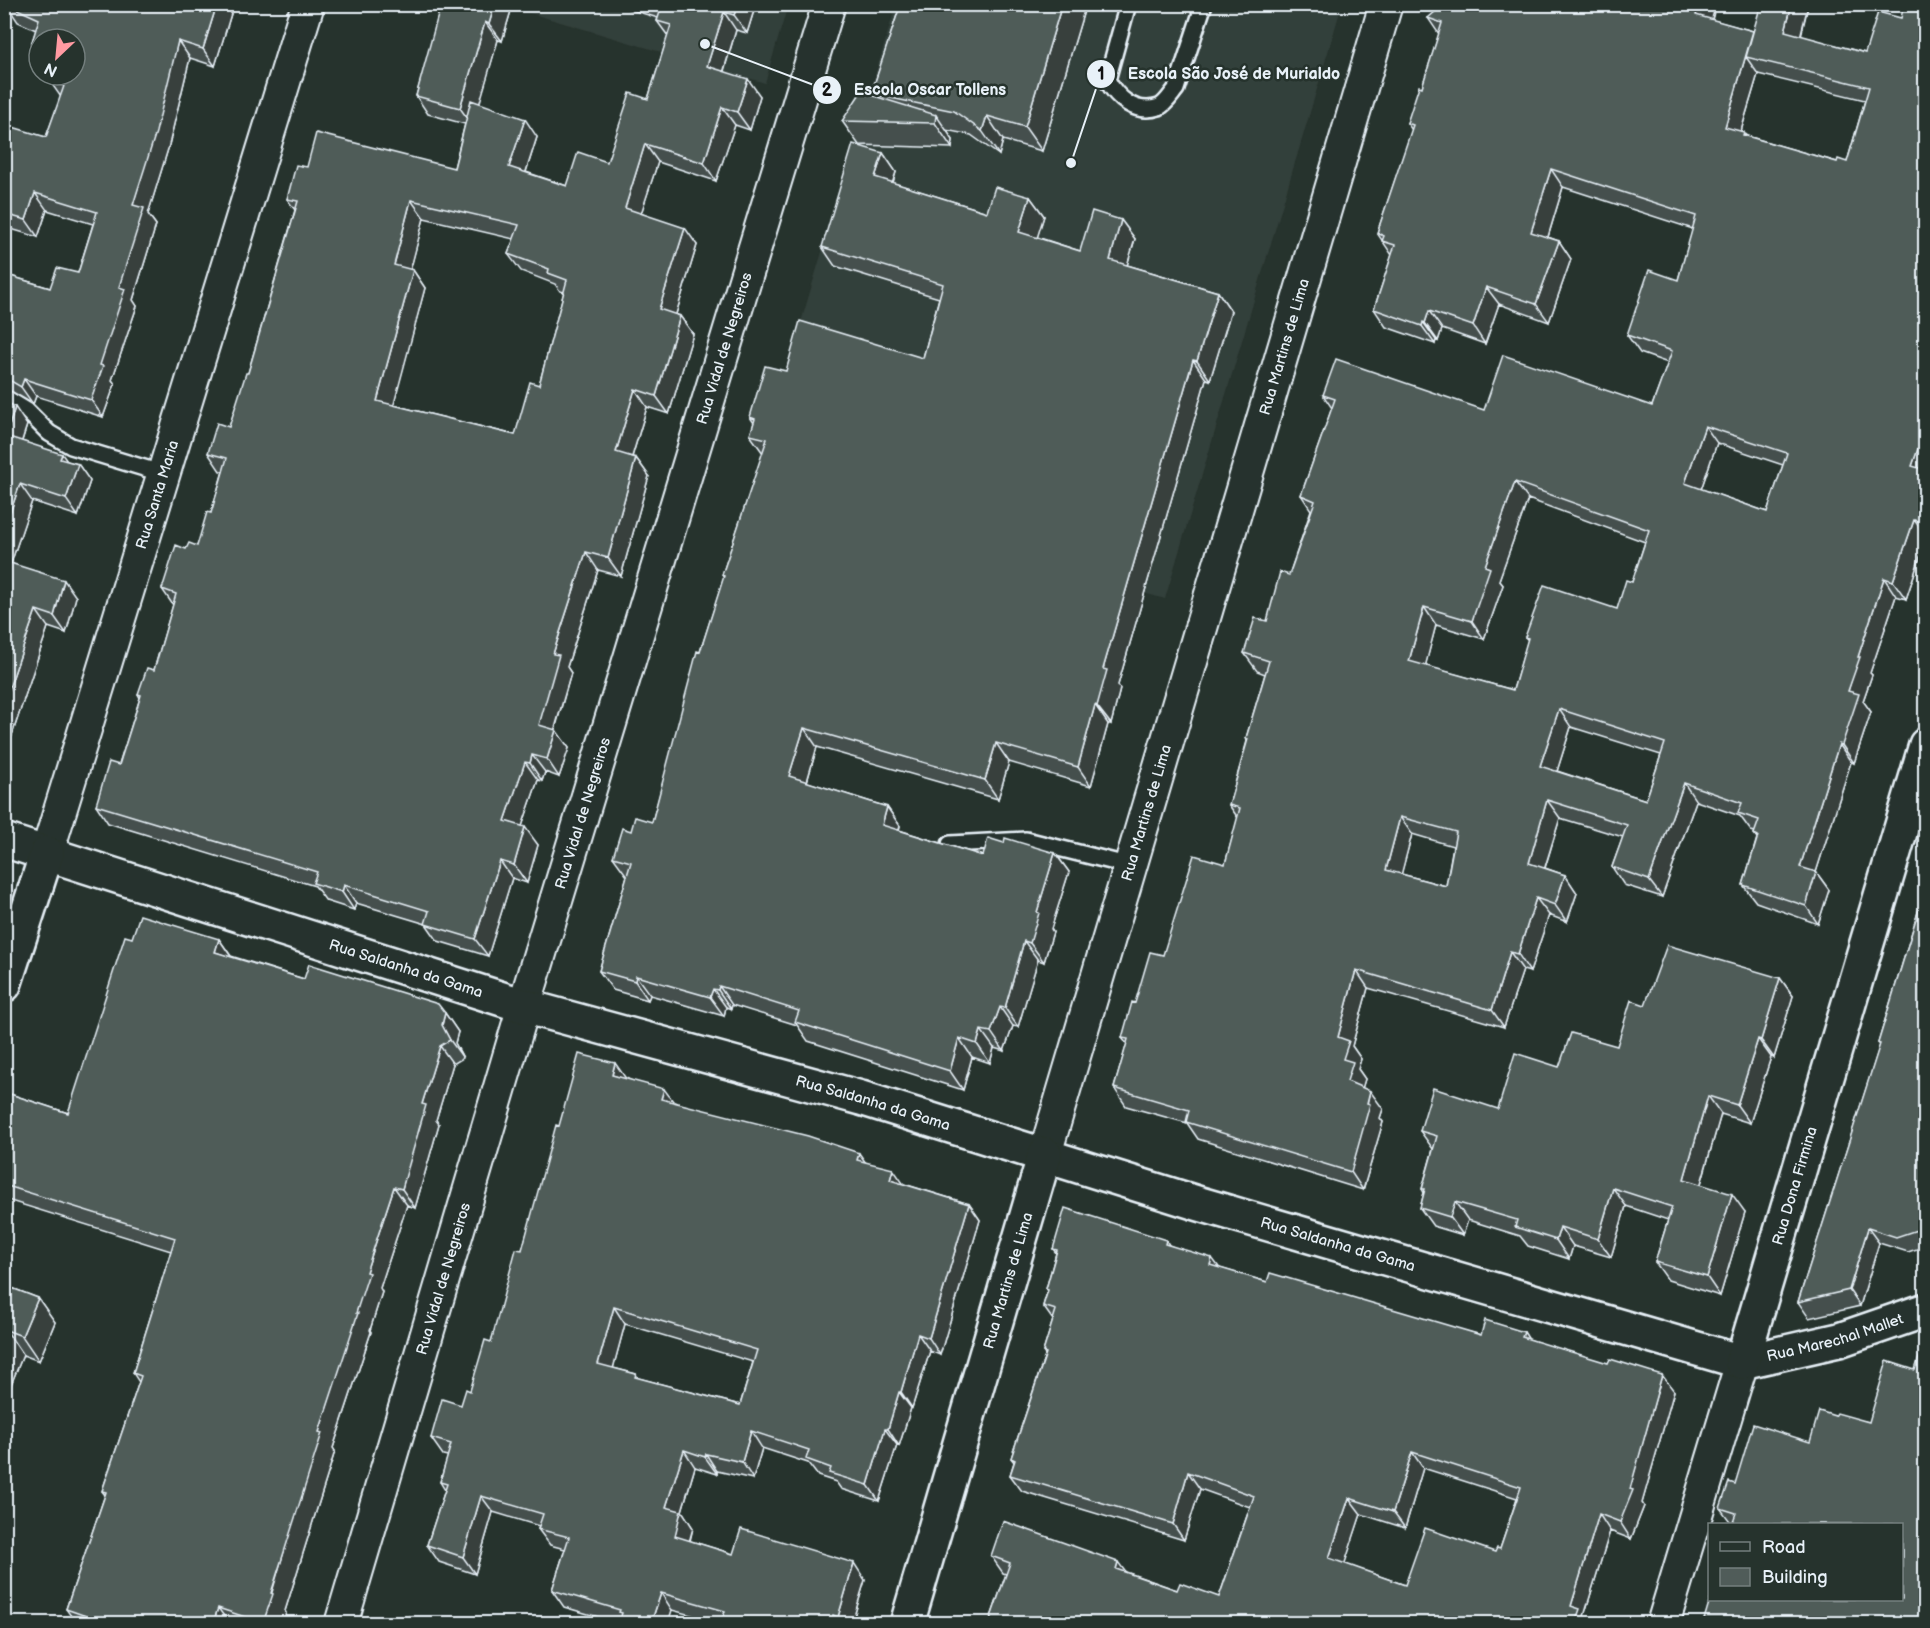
<svg xmlns="http://www.w3.org/2000/svg" width="1930" height="1628" viewBox="0 0 1930 1628" font-family="'Balsamiq Sans',sans-serif">
	<style>
		.built { fill: #333f3a }
		.lines { fill: none; stroke-linecap: round; stroke-linejoin: round }
		.lane-casing { stroke: #e8f1f8; stroke-width: 20 }
		.street-casing { stroke: #e8f1f8; stroke-width: 36 }
		.secondary-casing { stroke: #e8f1f8; stroke-width: 38 }
		.lane { stroke: #26332d; stroke-width: 15 }
		.street { stroke: #26332d; stroke-width: 32 }
		.secondary { stroke: #26332d; stroke-width: 33 }
		.wall { fill: #454f4d; stroke: #e8f1f8; stroke-width: 1.5; fill-rule: evenodd }
		.shaded-wall { fill: #38403e; stroke: #e8f1f8; stroke-width: 1.5 }
		.building { fill: #505c59; stroke: #e8f1f8; stroke-width: 1.5; fill-rule: evenodd }
		.labels { text-anchor: middle; stroke-width: 5; stroke-linejoin: round; paint-order: stroke }
		.street-label { font-size: 15px; fill: #e8f1f8; stroke: #26332d }
		.leader { fill: none; stroke: #e8f1f8; stroke-width: 2 }
		.callout-dot { fill: #e8f1f8; stroke: #26332d; stroke-width: 2 }
		.mark-label { font-size: 18px; text-anchor: middle; font-weight: bold; fill: #111 }
		.callout-label { font-size: 16px; text-anchor: middle; font-weight: bold; fill: #e8f1f8; stroke: #26332d; stroke-width: 5; stroke-linejoin: round; paint-order: stroke }
	</style>
	<rect width="100%" height="100%" fill="#26332d"/>
	<filter id="ink" filterUnits="userSpaceOnUse"><feTurbulence type="fractalNoise" baseFrequency=".0167" numOctaves="2"/><feDisplacementMap in="SourceGraphic" scale="12" xChannelSelector="R" yChannelSelector="G"/><feConvolveMatrix kernelMatrix="1 2 1 2 8 2 1 2 1" color-interpolation-filters="sRGB"/></filter>
	<g filter="url(#ink)">
		<path class="built" d="M 503,5 L 788,5 L 765,83 Z
			M 896,5 L 1342,5 L 1165,599 L 974,545 L 801,322 Z"/>
		<g class="lines">
			<g class="lane-casing">
				<path id="lane" d="M 1128,4 L 1107,80 C 1117,98 1135,115 1159,107 C 1166,104 1171,95 1176,89 L 1204,4
					M 4,397 L 27,411 L 49,433 L 71,446 L 164,474
					M 950,844 L 1026,840 L 1131,866"/>
			</g>
			<g class="street-casing">
				<g id="street">
					<path id="s1" d="M 47,853 L 308,4"/>
					<path id="s2" d="M 1045,1154 L 1386,4"/>
					<path id="s3" d="M 341,1624 L 524,1006 L 829,4"/>
					<path d="M 1663,1624 L 1742,1362"/>
				</g>
			</g>
			<g class="secondary-casing">
				<g id="secondary">
					<path id="s4" d="M 4,840 L 524,1006 L 861,1098 L 1200,1204 L 1742,1362 L 1839,1340 L 1926,1310"/>
					<path d="M 4,985 L 47,853"/>
					<path id="s5" d="M 1742,1362 L 1926,745"/>
					<path id="s6" d="M 907,1624 L 1045,1154"/>
				</g>
			</g>
			<use href="#lane" class="lane"/>
			<use href="#street" class="street"/>
			<use href="#secondary" class="secondary"/>
		</g>
		<path class="wall" d="M 6,4 L 234,4 L 215,66 L 190,58 L 168,149 L 148,214 L 156,225 L 133,300 L 137,306 L 112,380 L 115,384 L 103,417 L 36,396 L 33,404 L 4,387 L 4,274 L 50,288 L 78,273 L 93,224 L 47,210 L 38,237 L 4,227 L 4,128 L 46,137 L 61,97 L 49,80 L 75,39 L 39,39 L 39,56 L 31,45 L 36,30 L 18,22 Z
			M 513,4 L 502,41 L 498,40 L 479,103 L 537,137 L 526,172 L 567,186 L 607,162 L 648,99 L 668,36 L 657,21 L 658,18 L 613,4 L 756,4 L 747,33 L 736,30 L 724,71 L 760,96 L 750,130 L 735,125 L 716,181 L 658,162 L 641,213 L 697,245 L 676,314 L 680,316 L 693,334 L 669,414 L 647,407 L 632,457 L 636,458 L 649,476 L 621,576 L 598,570 L 567,667 L 571,673 L 555,730 L 569,748 L 559,777 L 545,772 L 542,781 L 538,780 L 522,826 L 538,845 L 527,883 L 512,878 L 488,956 L 438,941 L 426,924 L 356,903 L 354,910 L 326,901 L 315,886 L 108,823 L 96,805 L 119,765 L 140,698 L 138,694 L 154,670 L 173,605 L 162,589 L 186,549 L 197,546 L 211,513 L 223,471 L 220,471 L 208,453 L 229,427 L 248,373 L 295,210 L 287,199 L 307,167 L 454,168 L 465,124 L 428,114 L 416,96 L 444,5 ZM 424,218 L 514,239 L 508,254 L 521,271 L 555,284 L 560,291 L 564,292 L 539,385 L 515,435 L 393,405 L 425,288 L 413,270 L 410,270 Z
			M 756,4 L 772,4 L 771,8 Z
			M 899,4 L 1086,4 L 1042,151 L 1003,140 L 999,155 L 971,135 L 946,130 L 953,140 L 952,148 L 859,145 L 842,121 L 871,95 L 900,6 Z
			M 1716,4 L 1712,20 L 1753,31 L 1808,6 L 1801,36 L 1865,53 L 1901,18 L 1926,4 L 1926,539 L 1906,599 L 1896,596 L 1870,673 L 1872,675 L 1863,701 L 1871,712 L 1854,763 L 1851,762 L 1816,872 L 1829,890 L 1818,924 L 1756,902 L 1743,885 L 1757,838 L 1754,834 L 1755,832 L 1751,831 L 1740,816 L 1696,801 L 1662,897 L 1624,885 L 1612,867 L 1623,837 L 1560,818 L 1545,868 L 1565,875 L 1577,893 L 1567,922 L 1549,915 L 1530,972 L 1523,970 L 1504,1027 L 1368,988 L 1352,1046 L 1361,1059 L 1358,1069 L 1365,1079 L 1362,1088 L 1383,1109 L 1380,1118 L 1383,1122 L 1363,1190 L 1198,1139 L 1187,1123 L 1126,1106 L 1114,1088 L 1127,1044 L 1122,1038 L 1135,1003 L 1163,955 L 1225,864 L 1238,818 L 1229,805 L 1247,741 L 1246,738 L 1265,674 L 1257,671 L 1244,653 L 1267,621 L 1289,575 L 1311,510 L 1301,495 L 1332,408 L 1323,395 L 1484,410 L 1652,406 L 1668,363 L 1640,353 L 1627,335 L 1678,280 L 1693,229 L 1563,187 L 1548,237 L 1559,241 L 1571,259 L 1549,322 L 1499,304 L 1485,344 L 1442,329 L 1438,341 L 1436,340 L 1435,344 L 1386,327 L 1374,309 L 1392,255 L 1377,233 L 1412,130 L 1407,123 L 1422,87 L 1439,34 L 1428,18 ZM 1758,74 L 1865,100 L 1847,162 L 1837,162 L 1747,136 L 1741,131 ZM 1717,443 L 1783,465 L 1767,512 L 1701,489 ZM 1528,499 L 1645,542 L 1632,582 L 1617,609 L 1525,637 L 1528,640 L 1513,690 L 1425,666 L 1436,625 L 1484,639 L 1503,585 L 1499,580 ZM 1571,727 L 1661,755 L 1646,800 L 1557,771 ZM 1412,834 L 1453,846 L 1446,886 L 1401,874 Z
			M 883,153 L 896,172 L 893,183 L 987,212 L 1030,197 L 1044,216 L 1037,237 L 1080,251 L 1121,220 L 1135,239 L 1127,265 L 1218,292 L 1231,311 L 1210,380 L 1206,379 L 1118,685 L 1120,689 L 1111,724 L 1108,724 L 1091,786 L 1009,762 L 998,799 L 817,747 L 807,782 L 887,807 L 900,826 L 899,830 L 983,856 L 1004,843 L 1055,853 L 1069,872 L 1051,929 L 1053,932 L 1044,962 L 1038,960 L 1018,1027 L 1013,1026 L 1004,1051 L 994,1048 L 990,1063 L 972,1057 L 963,1090 L 808,1041 L 797,1025 L 732,1005 L 731,1009 L 726,1007 L 724,1016 L 650,995 L 648,1000 L 613,990 L 599,971 L 627,876 L 613,857 L 631,831 L 652,822 L 700,652 L 724,578 L 722,575 L 763,453 L 750,435 L 754,423 L 750,417 L 786,371 L 923,358 L 939,298 L 835,266 L 822,247 Z
			M 4,400 L 27,425 L 22,441 L 67,461 L 78,464 L 90,481 L 78,516 L 32,501 L 11,563 L 76,597 L 66,633 L 48,627 L 12,735 L 4,760 Z
			M 1926,886 L 1926,1246 L 1908,1252 L 1879,1243 L 1860,1306 L 1809,1318 L 1798,1302 L 1880,1045 L 1878,1043 Z
			M 132,938 L 219,939 L 231,956 L 304,979 L 445,1013 L 458,1032 L 455,1043 L 463,1058 L 453,1064 L 436,1120 L 439,1124 L 415,1208 L 407,1205 L 380,1288 L 382,1292 L 370,1330 L 371,1332 L 333,1448 L 335,1451 L 285,1611 L 286,1613 L 282,1623 L 76,1623 L 66,1609 L 105,1495 L 102,1491 L 139,1382 L 133,1373 L 171,1251 L 4,1199 L 4,1092 L 68,1113 Z
			M 1780,978 L 1793,996 L 1774,1058 L 1771,1057 L 1750,1123 L 1721,1114 L 1701,1184 L 1745,1212 L 1720,1296 L 1668,1280 L 1655,1262 L 1668,1220 L 1626,1206 L 1611,1257 L 1573,1246 L 1569,1259 L 1528,1246 L 1520,1236 L 1468,1220 L 1463,1235 L 1433,1226 L 1420,1208 L 1424,1193 L 1422,1189 L 1433,1149 L 1420,1131 L 1498,1109 L 1559,1067 L 1617,1046 L 1645,1005 Z
			M 626,1078 L 674,1102 L 865,1162 L 904,1184 L 969,1204 L 980,1220 L 940,1355 L 930,1351 L 912,1408 L 911,1408 L 899,1446 L 897,1445 L 879,1501 L 841,1489 L 836,1482 L 818,1476 L 808,1463 L 762,1448 L 753,1479 L 717,1471 L 717,1474 L 695,1467 L 682,1511 L 693,1528 L 690,1541 L 733,1554 L 865,1580 L 852,1623 L 721,1623 L 672,1610 L 619,1623 L 564,1607 L 552,1590 L 565,1549 L 550,1545 L 538,1529 L 539,1526 L 493,1512 L 475,1574 L 439,1562 L 427,1545 L 445,1490 L 440,1482 L 448,1456 L 443,1455 L 431,1438 L 461,1405 L 470,1391 L 491,1342 L 522,1250 L 559,1126 ZM 625,1324 L 753,1362 L 740,1405 L 638,1378 L 636,1374 L 613,1368 Z
			M 1166,1240 L 1169,1245 L 1219,1268 L 1267,1282 L 1481,1335 L 1524,1332 L 1528,1339 L 1674,1391 L 1642,1503 L 1644,1506 L 1631,1539 L 1610,1531 L 1584,1616 L 1589,1623 L 989,1623 L 1006,1574 L 1003,1573 L 991,1556 L 1126,1572 L 1177,1590 L 1219,1597 L 1250,1507 L 1200,1489 L 1184,1540 L 1022,1491 L 1010,1475 L 1014,1462 L 1011,1458 L 1045,1355 L 1043,1352 L 1053,1320 L 1043,1306 L 1047,1292 L 1046,1289 L 1056,1253 L 1053,1249 ZM 1423,1468 L 1517,1498 L 1500,1549 L 1495,1552 L 1405,1585 L 1344,1564 L 1361,1514 L 1405,1528 Z
			M 4,1285 L 38,1298 L 55,1322 L 39,1361 L 23,1355 L 5,1399 Z
			M 1915,1370 L 1926,1623 L 1732,1524 L 1720,1508 L 1735,1484 L 1810,1442 L 1835,1416 L 1869,1422 Z"/>
		<path class="shaded-wall" d="M 217,4 L 234,4 L 215,66 L 203,49 Z
			M 495,4 L 513,4 L 502,41 L 489,24 Z
			M 738,4 L 756,4 L 747,33 L 734,15 Z
			M 1062,4 L 1086,4 L 1042,151 L 1025,127 Z
			M 1699,4 L 1716,4 L 1708,33 L 1696,15 Z
			M 1792,4 L 1807,4 L 1808,6 L 1797,49 L 1785,31 Z
			M 724,12 L 736,30 L 720,83 L 707,66 Z
			M 485,22 L 498,40 L 473,126 L 460,108 Z
			M 1753,31 L 1746,57 L 1758,74 L 1737,144 L 1725,127 Z
			M 178,41 L 190,58 L 168,149 L 148,214 L 156,225 L 133,300 L 137,306 L 112,380 L 115,384 L 103,417 L 91,400 L 119,287 L 133,205 Z
			M 748,79 L 760,96 L 750,130 L 737,112 Z
			M 722,107 L 735,125 L 716,181 L 704,163 Z
			M 936,115 L 953,140 L 952,148 L 935,123 Z
			M 987,116 L 1003,140 L 999,155 L 982,131 Z
			M 525,119 L 537,137 L 522,184 L 509,167 Z
			M 645,144 L 658,162 L 637,226 L 625,208 Z
			M 883,153 L 896,172 L 888,196 L 875,177 Z
			M 1551,169 L 1563,187 L 1544,250 L 1531,232 Z
			M 35,193 L 47,210 L 38,237 L 26,220 Z
			M 1030,197 L 1044,216 L 1033,251 L 1019,232 Z
			M 411,200 L 424,218 L 407,283 L 394,265 Z
			M 1121,220 L 1135,239 L 1123,279 L 1110,260 Z
			M 685,228 L 697,245 L 672,327 L 659,309 Z
			M 1559,241 L 1571,259 L 1549,322 L 1536,304 Z
			M 413,270 L 425,288 L 390,419 L 377,401 Z
			M 1486,287 L 1499,304 L 1485,344 L 1473,326 Z
			M 1218,292 L 1231,311 L 1210,380 L 1197,361 Z
			M 1429,311 L 1442,329 L 1438,341 L 1425,323 Z
			M 680,316 L 693,334 L 669,414 L 656,396 Z
			M 1423,322 L 1436,340 L 1435,344 L 1422,326 Z
			M 1193,360 L 1206,379 L 1118,685 L 1120,689 L 1111,724 L 1097,706 L 1103,669 Z
			M 24,379 L 36,396 L 33,404 L 21,387 Z
			M 635,389 L 647,407 L 628,470 L 616,452 Z
			M 15,407 L 27,425 L 18,453 L 6,436 Z
			M 1705,426 L 1717,443 L 1697,501 L 1685,483 Z
			M 1926,426 L 1926,479 L 1912,466 Z
			M 62,454 L 74,471 L 60,459 Z
			M 636,458 L 649,476 L 621,576 L 608,558 Z
			M 78,464 L 90,481 L 78,516 L 66,499 Z
			M 1515,482 L 1528,499 L 1499,580 L 1503,585 L 1484,639 L 1472,621 L 1485,566 Z
			M 20,484 L 32,501 L 7,575 L 4,571 L 4,530 Z
			M 1926,508 L 1926,529 L 1921,522 Z
			M 1914,520 L 1926,536 L 1926,539 L 1906,599 L 1893,581 Z
			M 586,552 L 598,570 L 567,667 L 571,673 L 551,742 L 539,725 L 553,654 Z
			M 1884,578 L 1896,596 L 1870,673 L 1872,675 L 1863,701 L 1871,712 L 1854,763 L 1842,745 L 1848,691 L 1858,657 Z
			M 64,580 L 76,597 L 66,633 L 54,616 Z
			M 1424,607 L 1436,625 L 1422,679 L 1409,661 Z
			M 36,610 L 48,627 L 12,735 L 4,760 L 4,703 Z
			M 1095,705 L 1108,724 L 1091,786 L 1078,767 Z
			M 1559,709 L 1571,727 L 1553,784 L 1540,766 Z
			M 804,728 L 817,747 L 803,795 L 789,776 Z
			M 556,730 L 569,748 L 559,777 L 547,759 Z
			M 996,743 L 1009,762 L 998,799 L 985,780 Z
			M 1839,744 L 1851,762 L 1812,885 L 1800,867 Z
			M 532,755 L 545,772 L 542,781 L 530,763 Z
			M 525,762 L 538,780 L 518,838 L 505,821 Z
			M 1684,783 L 1696,801 L 1662,897 L 1649,880 Z
			M 1547,800 L 1560,818 L 1541,880 L 1529,863 Z
			M 887,807 L 900,826 L 895,844 L 882,825 Z
			M 1400,817 L 1412,834 L 1398,887 L 1386,870 Z
			M 525,827 L 538,845 L 527,883 L 514,865 Z
			M 1055,853 L 1069,872 L 1051,929 L 1053,932 L 1044,962 L 1030,943 L 1037,912 Z
			M 500,861 L 512,878 L 488,956 L 475,939 Z
			M 1816,872 L 1829,890 L 1818,924 L 1806,906 Z
			M 1565,875 L 1577,893 L 1567,922 L 1555,905 Z
			M 344,885 L 356,903 L 354,910 L 342,892 Z
			M 1536,898 L 1549,915 L 1530,972 L 1518,954 Z
			M 219,939 L 232,958 L 215,952 Z
			M 1024,941 L 1038,960 L 1018,1027 L 1005,1008 Z
			M 1510,952 L 1523,970 L 1504,1027 L 1492,1010 Z
			M 1356,970 L 1368,988 L 1352,1046 L 1361,1059 L 1358,1069 L 1365,1079 L 1359,1099 L 1347,1081 L 1343,1059 L 1338,1037 Z
			M 636,976 L 650,995 L 648,1000 L 635,981 Z
			M 1780,978 L 1793,996 L 1774,1058 L 1761,1040 Z
			M 719,986 L 732,1005 L 731,1009 L 718,990 Z
			M 713,989 L 726,1007 L 724,1016 L 710,997 Z
			M 1000,1007 L 1013,1026 L 1004,1051 L 991,1032 Z
			M 445,1013 L 458,1032 L 455,1043 L 463,1058 L 450,1040 L 442,1025 Z
			M 981,1030 L 994,1048 L 990,1063 L 977,1044 Z
			M 959,1038 L 972,1057 L 963,1090 L 950,1071 Z
			M 1758,1039 L 1771,1057 L 1750,1123 L 1737,1105 Z
			M 440,1046 L 453,1064 L 436,1120 L 439,1124 L 415,1208 L 402,1189 L 422,1104 Z
			M 615,1063 L 627,1080 L 612,1075 Z
			M 664,1089 L 676,1105 L 661,1099 Z
			M 1370,1091 L 1383,1109 L 1380,1118 L 1383,1122 L 1363,1190 L 1351,1172 Z
			M 1708,1096 L 1721,1114 L 1697,1197 L 1684,1179 Z
			M 859,1153 L 870,1169 L 857,1160 Z
			M 893,1169 L 905,1186 L 890,1180 Z
			M 394,1187 L 407,1205 L 380,1288 L 382,1292 L 370,1330 L 371,1332 L 333,1448 L 335,1451 L 285,1611 L 286,1613 L 282,1623 L 263,1623 L 319,1432 L 356,1313 L 366,1272 Z
			M 1613,1188 L 1626,1206 L 1611,1257 L 1598,1239 Z
			M 1732,1194 L 1745,1212 L 1720,1296 L 1707,1277 Z
			M 1455,1202 L 1468,1220 L 1463,1235 L 1450,1217 Z
			M 969,1204 L 980,1220 L 940,1355 L 929,1338 Z
			M 1560,1227 L 1573,1246 L 1569,1259 L 1556,1240 Z
			M 1868,1228 L 1879,1243 L 1860,1306 L 1849,1290 Z
			M 1212,1258 L 1224,1274 L 1210,1265 Z
			M 38,1298 L 55,1322 L 39,1361 L 22,1336 Z
			M 614,1307 L 625,1324 L 610,1380 L 598,1364 Z
			M 6,1330 L 23,1355 L 5,1399 L 4,1334 Z
			M 1524,1332 L 1535,1349 L 1522,1337 Z
			M 918,1334 L 930,1351 L 912,1408 L 901,1392 Z
			M 1662,1375 L 1674,1391 L 1642,1503 L 1644,1506 L 1631,1539 L 1620,1522 Z
			M 899,1392 L 911,1408 L 899,1446 L 888,1429 Z
			M 885,1429 L 897,1445 L 879,1501 L 868,1485 Z
			M 751,1431 L 762,1448 L 753,1479 L 742,1462 Z
			M 684,1450 L 695,1467 L 682,1511 L 693,1528 L 686,1553 L 675,1536 L 666,1507 Z
			M 1412,1452 L 1423,1468 L 1405,1528 L 1393,1512 Z
			M 706,1454 L 717,1471 L 717,1474 L 705,1457 Z
			M 1188,1472 L 1200,1489 L 1184,1540 L 1173,1524 Z
			M 481,1496 L 493,1512 L 475,1574 L 463,1557 Z
			M 1349,1498 L 1361,1514 L 1341,1575 L 1329,1558 Z
			M 1599,1514 L 1610,1531 L 1584,1616 L 1589,1623 L 1575,1623 L 1571,1606 Z
			M 1118,1562 L 1130,1578 L 1116,1569 Z
			M 854,1563 L 865,1580 L 852,1623 L 842,1623 L 838,1617 Z
			M 661,1593 L 672,1610 L 668,1623 L 651,1623 Z
			M 218,1608 L 229,1623 L 213,1623 Z
			M 833,1615 L 839,1623 L 831,1623 Z"/>
		<path class="building" d="M 6,4 L 217,4 L 203,49 L 178,41 L 156,132 L 133,205 L 144,208 L 119,287 L 125,289 L 100,365 L 103,366 L 91,400 L 24,379 L 21,387 L 4,377 L 4,274 L 50,288 L 57,268 L 78,273 L 97,212 L 35,193 L 26,220 L 4,214 L 4,128 L 8,129 L 9,126 L 46,137 L 64,86 L 49,80 L 50,75 L 75,75 L 75,39 L 39,39 L 39,47 L 31,45 L 39,19 Z
			M 441,4 L 495,4 L 489,24 L 485,22 L 460,108 L 416,96 Z
			M 659,4 L 738,4 L 734,15 L 724,12 L 707,66 L 748,79 L 737,112 L 722,107 L 704,163 L 645,144 L 625,208 L 685,228 L 659,309 L 680,316 L 656,396 L 635,389 L 616,452 L 636,458 L 608,558 L 586,552 L 553,654 L 559,655 L 539,725 L 556,730 L 547,759 L 532,755 L 530,763 L 525,762 L 505,821 L 525,827 L 514,865 L 500,861 L 475,939 L 425,924 L 429,911 L 344,885 L 342,892 L 313,883 L 317,872 L 96,805 L 109,762 L 119,765 L 141,695 L 138,694 L 147,668 L 154,670 L 176,594 L 162,589 L 176,545 L 186,549 L 189,543 L 197,546 L 207,512 L 211,513 L 227,458 L 208,453 L 217,423 L 229,427 L 246,373 L 248,373 L 298,201 L 287,199 L 296,165 L 307,167 L 316,133 L 454,168 L 471,100 L 525,119 L 509,167 L 567,186 L 578,152 L 607,162 L 630,93 L 648,99 L 671,25 L 657,21 L 662,6 ZM 411,200 L 519,225 L 508,254 L 549,269 L 548,273 L 567,280 L 539,385 L 530,382 L 515,435 L 377,401 L 413,270 L 394,265 Z
			M 899,4 L 1062,4 L 1025,127 L 987,116 L 982,131 L 954,111 L 871,94 L 900,6 Z
			M 1444,4 L 1699,4 L 1696,15 L 1753,31 L 1725,127 L 1744,132 L 1743,135 L 1837,162 L 1838,159 L 1847,162 L 1869,87 L 1746,57 L 1761,4 L 1792,4 L 1785,31 L 1865,53 L 1878,12 L 1901,18 L 1904,4 L 1926,4 L 1926,426 L 1912,466 L 1926,470 L 1926,508 L 1921,522 L 1914,520 L 1893,581 L 1884,578 L 1858,657 L 1860,657 L 1848,691 L 1859,694 L 1842,745 L 1839,744 L 1800,867 L 1816,872 L 1806,906 L 1743,885 L 1758,836 L 1754,834 L 1759,820 L 1738,813 L 1742,803 L 1684,783 L 1649,880 L 1612,867 L 1627,825 L 1547,800 L 1529,863 L 1565,875 L 1555,905 L 1536,898 L 1518,954 L 1510,952 L 1492,1010 L 1356,970 L 1338,1037 L 1349,1041 L 1343,1059 L 1353,1062 L 1347,1081 L 1370,1091 L 1367,1103 L 1370,1104 L 1351,1172 L 1186,1122 L 1189,1110 L 1114,1088 L 1128,1039 L 1122,1038 L 1132,1002 L 1135,1003 L 1150,952 L 1163,955 L 1194,855 L 1225,864 L 1240,808 L 1229,805 L 1248,739 L 1246,738 L 1269,661 L 1244,653 L 1255,618 L 1267,621 L 1280,572 L 1289,575 L 1315,501 L 1301,495 L 1335,399 L 1323,395 L 1336,359 L 1484,410 L 1503,355 L 1652,406 L 1672,351 L 1627,335 L 1649,270 L 1678,280 L 1696,216 L 1551,169 L 1531,232 L 1559,241 L 1536,304 L 1486,287 L 1473,326 L 1429,311 L 1425,323 L 1423,322 L 1422,326 L 1374,309 L 1395,245 L 1382,241 L 1384,236 L 1377,233 L 1413,125 L 1407,123 L 1419,86 L 1422,87 L 1442,23 L 1428,18 ZM 1705,426 L 1787,453 L 1767,512 L 1685,483 ZM 1515,482 L 1649,530 L 1632,582 L 1626,580 L 1617,609 L 1544,585 L 1525,637 L 1528,638 L 1513,690 L 1409,661 L 1424,607 L 1472,621 L 1490,568 L 1485,566 ZM 1559,709 L 1665,743 L 1646,800 L 1540,766 ZM 1400,817 L 1456,832 L 1446,886 L 1386,870 Z
			M 861,92 L 936,115 L 935,123 L 842,121 Z
			M 853,144 L 883,153 L 875,177 L 987,212 L 995,187 L 1030,197 L 1019,232 L 1080,251 L 1092,211 L 1121,220 L 1110,260 L 1218,292 L 1197,361 L 1193,360 L 1103,669 L 1107,670 L 1097,706 L 1095,705 L 1078,767 L 996,743 L 985,780 L 804,728 L 789,776 L 887,807 L 882,825 L 983,856 L 988,838 L 1004,843 L 1005,838 L 1055,853 L 1037,912 L 1039,913 L 1030,943 L 1024,941 L 1005,1008 L 1000,1007 L 991,1032 L 981,1030 L 977,1044 L 959,1038 L 950,1071 L 795,1022 L 799,1011 L 719,986 L 718,990 L 713,989 L 710,997 L 636,976 L 635,981 L 599,971 L 631,862 L 613,857 L 622,828 L 631,831 L 635,817 L 652,822 L 697,651 L 700,652 L 724,576 L 722,575 L 767,439 L 750,435 L 755,419 L 750,417 L 765,366 L 786,371 L 800,321 L 923,358 L 943,284 L 822,247 Z
			M 4,400 L 15,407 L 6,436 L 62,454 L 60,459 L 78,464 L 66,499 L 20,484 L 4,530 Z
			M 4,561 L 64,580 L 54,616 L 36,610 L 4,703 Z
			M 1926,886 L 1926,1227 L 1896,1237 L 1868,1228 L 1849,1290 L 1798,1302 L 1880,1044 L 1878,1043 Z
			M 140,915 L 219,939 L 215,952 L 304,979 L 309,964 L 438,1004 L 445,1013 L 442,1025 L 450,1040 L 440,1046 L 422,1104 L 426,1105 L 402,1189 L 394,1187 L 366,1272 L 369,1273 L 356,1313 L 358,1313 L 319,1432 L 322,1433 L 271,1593 L 273,1594 L 263,1623 L 218,1608 L 213,1623 L 106,1623 L 66,1609 L 106,1492 L 102,1491 L 141,1376 L 133,1373 L 175,1238 L 4,1185 L 4,1092 L 68,1113 L 125,936 L 132,938 Z
			M 1667,945 L 1780,978 L 1761,1040 L 1758,1039 L 1737,1105 L 1708,1096 L 1684,1179 L 1732,1194 L 1707,1277 L 1655,1262 L 1672,1207 L 1613,1188 L 1598,1239 L 1560,1227 L 1556,1240 L 1515,1227 L 1517,1220 L 1455,1202 L 1450,1217 L 1420,1208 L 1425,1189 L 1422,1189 L 1437,1136 L 1420,1131 L 1433,1088 L 1498,1109 L 1515,1053 L 1559,1067 L 1571,1033 L 1617,1046 L 1631,1000 L 1645,1005 Z
			M 579,1054 L 615,1063 L 612,1075 L 664,1089 L 661,1099 L 808,1136 L 859,1153 L 857,1160 L 893,1169 L 890,1180 L 969,1204 L 929,1338 L 918,1334 L 901,1392 L 899,1392 L 888,1429 L 885,1429 L 868,1485 L 829,1473 L 831,1468 L 806,1459 L 809,1450 L 751,1431 L 742,1462 L 706,1454 L 705,1457 L 684,1450 L 666,1507 L 681,1511 L 675,1536 L 733,1554 L 741,1529 L 854,1563 L 838,1617 L 833,1615 L 831,1623 L 721,1623 L 725,1611 L 661,1593 L 651,1623 L 619,1623 L 622,1613 L 619,1612 L 620,1610 L 552,1590 L 569,1537 L 538,1529 L 543,1514 L 481,1496 L 463,1557 L 427,1545 L 447,1484 L 440,1482 L 451,1444 L 431,1438 L 442,1399 L 461,1405 L 466,1389 L 470,1391 L 485,1340 L 491,1342 L 516,1249 L 522,1250 L 556,1125 L 559,1126 ZM 614,1307 L 757,1350 L 740,1405 L 635,1377 L 636,1374 L 598,1364 Z
			M 1065,1208 L 1166,1240 L 1165,1244 L 1212,1258 L 1210,1265 L 1267,1282 L 1270,1273 L 1481,1335 L 1485,1320 L 1524,1332 L 1522,1337 L 1608,1363 L 1610,1359 L 1662,1375 L 1630,1489 L 1633,1490 L 1620,1522 L 1599,1514 L 1571,1606 L 1580,1609 L 1575,1623 L 989,1623 L 1010,1563 L 991,1556 L 1003,1521 L 1118,1562 L 1116,1569 L 1177,1590 L 1180,1583 L 1219,1597 L 1254,1496 L 1188,1472 L 1173,1524 L 1010,1475 L 1015,1460 L 1011,1458 L 1046,1353 L 1043,1352 L 1056,1310 L 1043,1306 L 1048,1290 L 1046,1289 L 1057,1250 L 1053,1249 ZM 1412,1452 L 1521,1487 L 1500,1549 L 1497,1548 L 1495,1552 L 1425,1528 L 1405,1585 L 1329,1558 L 1349,1498 L 1393,1512 Z
			M 4,1285 L 38,1298 L 22,1336 L 6,1330 L 4,1334 Z
			M 1926,1349 L 1926,1623 L 1703,1623 L 1710,1599 L 1902,1599 L 1902,1524 L 1732,1524 L 1736,1513 L 1720,1508 L 1729,1482 L 1735,1484 L 1753,1424 L 1810,1442 L 1819,1411 L 1835,1416 L 1837,1413 L 1869,1422 L 1887,1361 L 1915,1370 L 1921,1351 Z
			M 409,1616 L 434,1623 L 407,1623 Z"/>
	</g>
	<g class="labels">
		<g class="street-label">
			<text dy="5" stroke="none"><textPath href="#s3" startOffset="1332">Rua Vidal de Negreiros</textPath></text>
			<text dy="5" stroke="none"><textPath href="#s2" startOffset="842">Rua Martins de Lima</textPath></text>
			<text dy="5" stroke="none"><textPath href="#s1" startOffset="375">Rua Santa Maria</textPath></text>
			<text dy="5" stroke="none"><textPath href="#s3" startOffset="846">Rua Vidal de Negreiros</textPath></text>
			<text dy="5" stroke="none"><textPath href="#s2" startOffset="356">Rua Martins de Lima</textPath></text>
			<text dy="5" stroke="none"><textPath href="#s4" startOffset="422">Rua Saldanha da Gama</textPath></text>
			<text dy="5" stroke="none"><textPath href="#s4" startOffset="908">Rua Saldanha da Gama</textPath></text>
			<text dy="5" stroke="none"><textPath href="#s5" startOffset="184">Rua Dona Firmina</textPath></text>
			<text dy="5" stroke="none"><textPath href="#s4" startOffset="1394">Rua Saldanha da Gama</textPath></text>
			<text dy="5" stroke="none"><textPath href="#s3" startOffset="360">Rua Vidal de Negreiros</textPath></text>
			<text dy="5" stroke="none"><textPath href="#s6" startOffset="358">Rua Martins de Lima</textPath></text>
			<text dy="5" stroke="none"><textPath href="#s4" startOffset="1911">Rua Marechal Mallet</textPath></text>
		</g>
	</g>
	<path class="leader" d="M1071 163L1101 74M705 44L827 90"/>
	<g class="callout-dot">
		<circle cx="1071" cy="163" r="6"/>
		<circle cx="705" cy="44" r="6"/>
		<circle cx="1101" cy="74" r="15"/>
		<circle cx="827" cy="90" r="15"/>
	</g>
	<g class="mark-label">
		<text x="1101" y="80">1</text>
		<text x="827" y="96">2</text>
	</g>
	<g class="callout-label">
		<text x="1234" y="79">Escola São José de Murialdo</text>
		<text x="930" y="95">Escola Oscar Tollens</text>
	</g>
	<rect width="1930" height="1628" fill="none" stroke="#26332d" stroke-width="24"/>
	<rect x="12" y="12" width="1906" height="1604" fill="none" stroke="#e8f1f8" stroke-width="2" filter="url(#ink)"/>
	<rect x="1708" y="1523" width="195" height="78" fill="#26332d" stroke="#747f7e" stroke-width="1.5"/>
	<rect x="1720" y="1542" width="30" height="9" fill="#26332d" stroke="#747f7e" stroke-width="1.5"/>
	<text x="1762" y="1553" font-size="18" fill="#e8f1f8">Road</text>
	<rect x="1720" y="1568" width="30" height="18" fill="#505c59" stroke="#747f7e" stroke-width="1.5"/>
	<text x="1762" y="1583" font-size="18" fill="#e8f1f8">Building</text>
	<g transform="translate(57 57) rotate(206)"><circle r="28" fill="#26332d" stroke="#747f7e" stroke-width="1.5"/>
	<path d="M0-4.5L10 22L0 15L-10 22Z" fill="#ff9aa2"/>
	<text y="-9" font-size="16" font-weight="bold" text-anchor="middle" fill="#e8f1f8">N</text>
	</g>
</svg>
